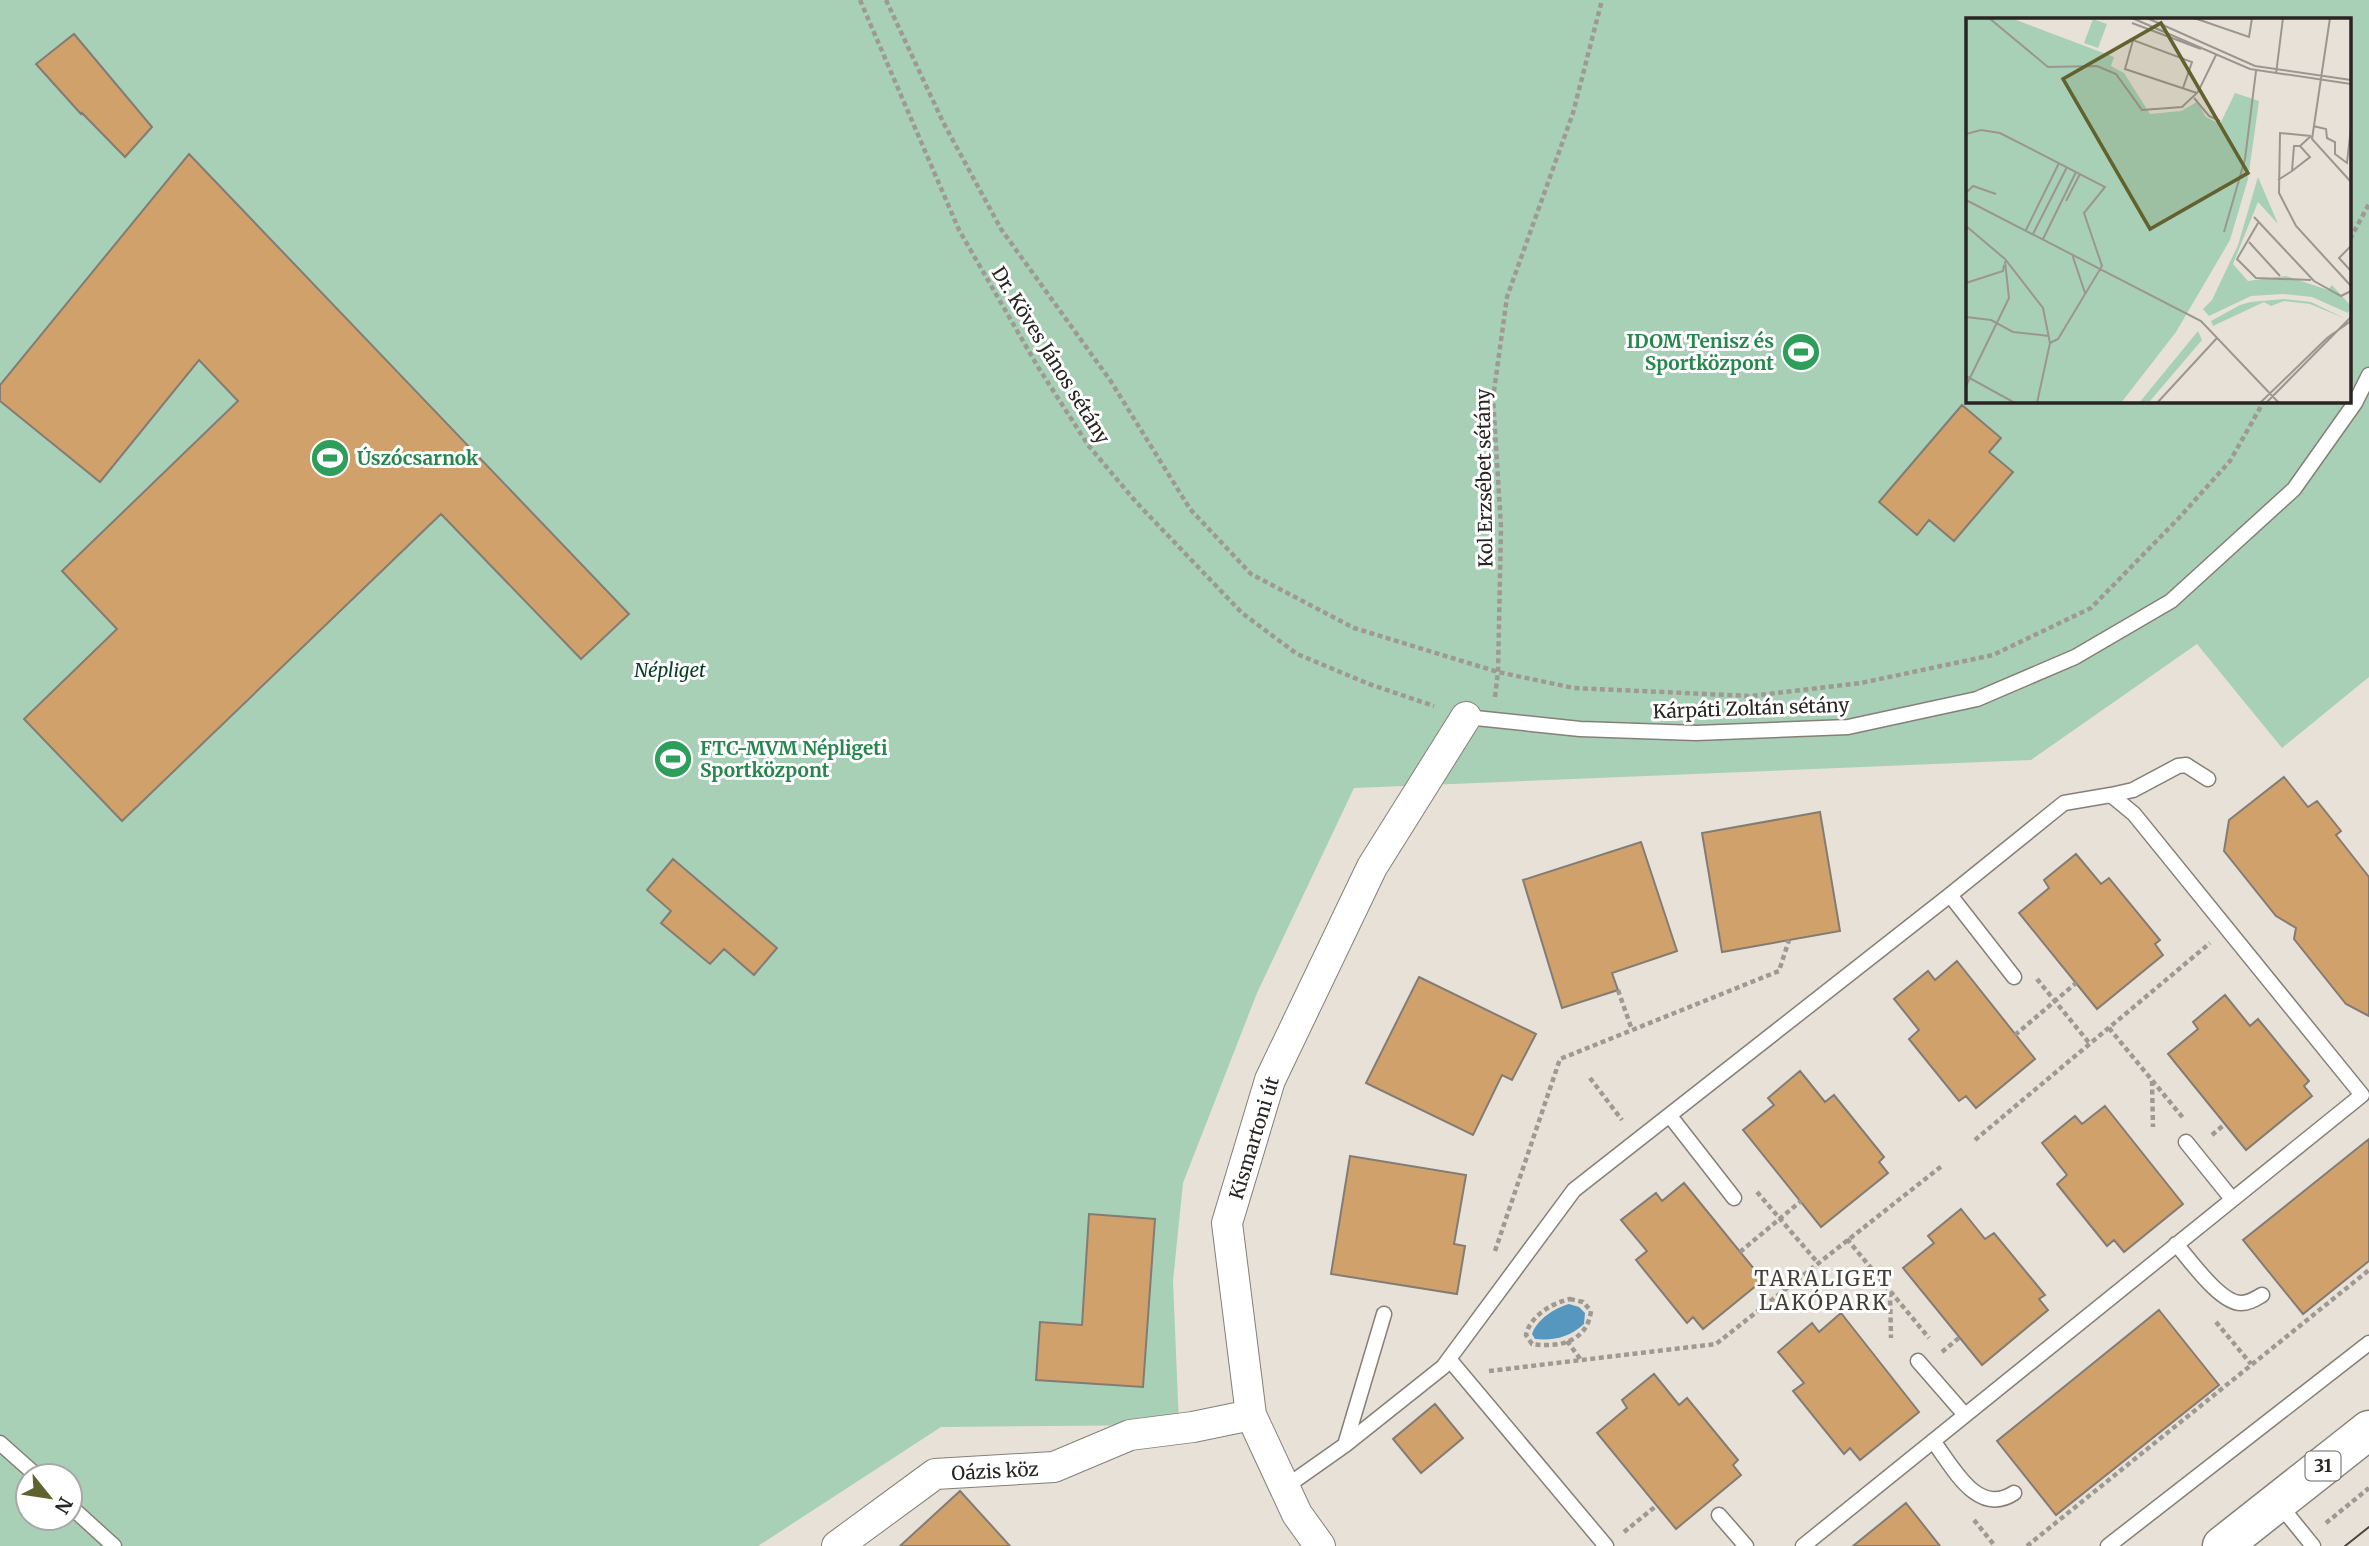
<svg xmlns="http://www.w3.org/2000/svg" width="2369" height="1546" viewBox="0 0 2369 1546" font-family="Merriweather,serif">
	<style>
		.green { fill: #a8d0b7; fill-rule: evenodd }
		.water { fill: #5697c0 }
		.building { fill: #d0a16b; stroke: #837c75; stroke-width: 2 }
		.lines { fill: none; stroke-linecap: round; stroke-linejoin: round }
		.service-casing { stroke: #867f78; stroke-width: 17 }
		.minor-casing { stroke: #867f78; stroke-width: 32 }
		.primary-casing { stroke: #867f78; stroke-width: 41 }
		.path { stroke: #9f9993; stroke-width: 4.5; stroke-dasharray: 5 3.5; stroke-linecap: butt }
		.service { stroke: #fff; stroke-width: 14 }
		.minor { stroke: #fff; stroke-width: 30 }
		.primary { stroke: #fff; stroke-width: 38 }
		.tram { stroke: #494541; stroke-width: 2 }
		.labels { text-anchor: middle; stroke-width: 6; stroke-linejoin: round; paint-order: stroke }
		.shield { fill: #fff; stroke: #686664; stroke-width: 2 }
		.shield-label { font-size: 18px; font-weight: bold; fill: #282522 }
		.leisure-label { font-size: 19px; font-weight: bold; fill: #27864d; stroke: #fff; text-anchor: start }
		.street-label { font-size: 19px; fill: #282522; stroke: #fff }
		.park-label { font-size: 19px; font-style: italic; fill: #053d24; stroke: #fff }
		.neighbourhood-label { font-size: 21px; letter-spacing: 2px; fill: #443e38; stroke: #fff }
		.inset-road { fill: none; stroke: #9b968f; stroke-width: 2 }
		.view { fill: #62622f; fill-opacity: 0.15; stroke: #62622f; stroke-width: 3.5 }
		.inset-edge { fill: none; stroke: #282522; stroke-width: 3.5 }
	</style>
	<rect width="100%" height="100%" fill="#e8e1d8"/>
	<path class="green" d="M 0,0 L 2369,0 L 2369,677 L 2282,748 L 2197,644 L 2031,760 L 1354,788 L 1257,993 L 1183,1183 L 1173,1281 L 1179,1425 L 941,1427 L 758,1546 L 0,1546 ZM 1968,19 L 2350,19 L 2350,401 L 1968,401 ZM 28,1476 L 70,1476 L 70,1518 L 28,1518 Z"/>
	<path class="water" d="M 1569,1304 L 1579,1307 L 1585,1313 L 1584,1324 C 1570,1337 1554,1341 1535,1339 L 1532,1334 C 1537,1319 1555,1308 1569,1304 Z"/>
	<path class="building" d="M 74,34 L 152,127 L 125,157 L 82,113 L 81,114 L 36,64 Z
		M 189,154 L 629,614 L 581,659 L 441,514 L 122,821 L 24,719 L 117,629 L 62,571 L 238,401 L 199,360 L 100,482 L 0,401 L 0,385 Z
		M 1962,405 L 2001,438 L 1989,452 L 2013,472 L 1954,541 L 1929,520 L 1917,535 L 1879,502 Z
		M 2284,777 L 2308,807 L 2317,801 L 2341,831 L 2336,835 L 2369,877 L 2369,1016 L 2346,1004 L 2294,939 L 2296,928 L 2276,916 L 2224,851 L 2229,820 Z
		M 1820,812 L 1840,931 L 1722,952 L 1702,833 Z
		M 1641,842 L 1677,951 L 1612,973 L 1618,990 L 1562,1008 L 1523,880 Z
		M 2076,854 L 2101,884 L 2109,878 L 2160,940 L 2155,944 L 2163,955 L 2097,1009 L 2019,913 L 2049,888 L 2044,880 Z
		M 673,859 L 777,948 L 754,975 L 724,949 L 710,964 L 661,923 L 671,911 L 647,890 Z
		M 1957,961 L 2035,1059 L 1976,1108 L 1966,1096 L 1959,1101 L 1909,1039 L 1919,1030 L 1894,999 L 1928,971 L 1935,980 Z
		M 1419,977 L 1536,1034 L 1512,1080 L 1502,1075 L 1473,1135 L 1366,1083 Z
		M 2225,995 L 2250,1026 L 2258,1019 L 2309,1081 L 2304,1086 L 2312,1096 L 2246,1150 L 2168,1054 L 2198,1029 L 2193,1022 Z
		M 1800,1071 L 1825,1102 L 1834,1095 L 1884,1157 L 1879,1162 L 1888,1173 L 1821,1227 L 1743,1130 L 1774,1105 L 1768,1098 Z
		M 2105,1106 L 2183,1204 L 2124,1252 L 2114,1240 L 2107,1246 L 2057,1184 L 2067,1175 L 2042,1143 L 2075,1116 L 2082,1124 Z
		M 2369,1139 L 2369,1261 L 2303,1314 L 2243,1240 Z
		M 1350,1156 L 1466,1175 L 1454,1244 L 1465,1246 L 1457,1294 L 1331,1274 Z
		M 1684,1183 L 1763,1280 L 1703,1329 L 1693,1317 L 1687,1323 L 1636,1260 L 1647,1251 L 1621,1220 L 1656,1193 L 1662,1201 Z
		M 1961,1209 L 1985,1239 L 1994,1233 L 2045,1295 L 2039,1299 L 2048,1310 L 1982,1365 L 1903,1268 L 1934,1243 L 1928,1236 Z
		M 1089,1214 L 1155,1219 L 1143,1387 L 1036,1380 L 1040,1322 L 1082,1325 Z
		M 2159,1310 L 2219,1385 L 2056,1515 L 1997,1441 Z
		M 1841,1313 L 1919,1412 L 1860,1460 L 1850,1448 L 1844,1454 L 1793,1391 L 1804,1383 L 1778,1352 L 1812,1323 L 1819,1332 Z
		M 1654,1374 L 1679,1405 L 1687,1398 L 1738,1460 L 1733,1465 L 1741,1475 L 1676,1529 L 1597,1433 L 1627,1408 L 1622,1400 Z
		M 1435,1404 L 1463,1438 L 1421,1473 L 1393,1439 Z
		M 960,1491 L 1010,1546 L 900,1546 Z
		M 1906,1503 L 1940,1546 L 1853,1546 Z"/>
	<g class="lines">
		<g class="service-casing">
			<path id="service" d="M 1466,717 L 1580,729 L 1696,733 L 1848,727 L 1977,699 L 2075,657 L 2171,601 L 2294,489 L 2355,403 L 2369,375
				M 2111,795 L 2133,790 L 2178,766 L 2186,765 L 2208,779
				M 1950,895 L 2014,977
				M 1670,1116 L 1734,1198
				M 2186,1142 L 2232,1199
				M 2176,1244 C 2190,1260 2220,1303 2241,1303 C 2249,1303 2255,1299 2262,1295
				M 1449,1359 L 1606,1546
				M 1918,1361 L 1965,1415
				M 1933,1441 C 1953,1467 1977,1517 2014,1493
				M 0,1443 L 37,1476
				M 1345,1445 L 1384,1314
				M 1284,1488 L 1345,1445 L 1443,1367 L 1574,1190 L 1950,895 L 2064,803 L 2111,795 L 2134,814 L 2362,1095 L 1803,1546
				M 2279,1504 L 2313,1546
				M 70,1506 L 114,1546
				M 1719,1515 L 1746,1546
				M 2108,1546 L 2369,1343"/>
		</g>
		<g class="minor-casing">
			<path id="minor" d="M 837,1546 L 935,1474 L 1054,1467 L 1130,1435 L 1193,1427 L 1251,1415
				M 1320,1546 L 1297,1514 L 1251,1415 L 1227,1223 L 1270,1080 L 1372,867 L 1466,717"/>
		</g>
		<g class="primary-casing">
			<path id="primary" d="M 2222,1546 L 2369,1430"/>
		</g>
		<path class="path" d="M 860,0 L 959,230 L 1038,367 L 1088,445 L 1136,502 L 1242,613 L 1297,654 L 1369,684 L 1434,706
			M 886,0 L 943,122 L 1001,229 L 1110,380 L 1190,509 L 1251,574 L 1354,628 L 1498,672 L 1574,688 L 1751,696 L 1861,683 L 1993,655 L 2091,608 L 2178,519 L 2230,461 L 2264,401
			M 2350,239 L 2369,204
			M 1495,697 L 1498,672 L 1501,527 L 1493,398 L 1507,297 L 1573,113 L 1602,0
			M 2037,979 L 2090,1044
			M 1618,990 L 1632,1030
			M 2109,1028 L 2184,1119
			M 2015,1035 L 2076,983
			M 1590,1078 L 1622,1120
			M 2152,1081 L 2153,1127
			M 2212,1135 L 2225,1124
			M 1975,1140 L 2210,943
			M 1757,1192 L 1818,1263
			M 1847,1239 L 1929,1338
			M 1495,1251 L 1560,1059 L 1779,971 L 1789,940
			M 1740,1252 L 1801,1201
			M 1890,1292 L 1891,1338
			M 1570,1299 L 1583,1302 L 1591,1311 C 1587,1342 1559,1348 1532,1344 L 1526,1335 C 1530,1316 1552,1303 1570,1299 Z
			M 2216,1322 L 2251,1364
			M 1567,1341 L 1581,1360
			M 1942,1352 L 1960,1337
			M 1489,1371 L 1716,1344 L 1943,1165
			M 1974,1520 L 1995,1546
			M 2326,1523 L 2369,1488
			M 1624,1532 L 1656,1506
			M 2027,1546 L 2369,1270"/>
		<use href="#service" class="service"/>
		<use href="#minor" class="minor"/>
		<use href="#primary" class="primary"/>
		<path class="tram" d="M 2345,1546 L 2369,1527"/>
	</g>
	<defs>
		<g id="stadium-disc" transform="scale(2.0125)"><circle r="9.5" fill="#2e9e5b" stroke="#fff"/><path d="M0-5a6.5 5 0 1 0 0 10a6.5 5 0 1 0 0-10ZM-3.5-1.8h7v3.6h-7Z" fill="#fff"/></g>
	</defs>
	<g fill-rule="evenodd">
		<use href="#stadium-disc" x="1801" y="352"/>
		<use href="#stadium-disc" x="330" y="458"/>
		<use href="#stadium-disc" x="673" y="759"/>
	</g>
	<g class="labels">
		<rect class="shield" x="2305.5" y="1451.5" width="35" height="29" rx="5"/>
		<g class="shield-label">
			<text x="2323" y="1472">31</text>
		</g>
		<g class="leisure-label">
			<text x="1774" y="348" text-anchor="end">IDOM Tenisz és<tspan x="1774" dy="22">Sportközpont</tspan></text>
			<text x="357" y="465">Úszócsarnok</text>
			<text x="700" y="755">FTC-MVM Népligeti<tspan x="700" dy="22">Sportközpont</tspan></text>
		</g>
		<g class="street-label">
			<text transform="translate(1051 355) rotate(58)" y="7">Dr. Köves János sétány</text>
			<text transform="translate(1484 478) rotate(-91)" y="7">Kol Erzsébet sétány</text>
			<text transform="translate(1751 708) rotate(-2)" y="7">Kárpáti Zoltán sétány</text>
			<text transform="translate(1254 1138) rotate(-73)" y="7">Kismartoni út</text>
			<text transform="translate(995 1471) rotate(-3)" y="7">Oázis köz</text>
		</g>
		<g class="park-label">
			<text x="670" y="677">Népliget</text>
		</g>
		<g class="neighbourhood-label">
			<text x="1824" y="1286">TARALIGET<tspan x="1824" dy="24">LAKÓPARK</tspan></text>
		</g>
	</g>
	<g transform="translate(1966 18)">
		<rect width="385" height="385" fill="#e8e1d8"/>
		<path d="M 0,0 L 45,0 L 148,39 L 145,48 L 158,55 L 184,96 L 215,93 L 231,84 L 240,99 L 254,106 L 269,75 L 293,83 L 282,161 L 264,222 L 210,314 L 155,385 L 0,385 ZM 127,1 L 141,6 L 132,30 L 118,25 ZM 292,159 L 312,206 L 292,184 L 267,246 L 282,263 L 320,258 L 362,272 L 366,267 L 385,288 L 382,295 L 346,279 L 317,276 L 285,278 L 243,298 L 237,291 L 246,282 L 272,227 ZM 318,281 L 345,284 L 380,301 L 344,286 L 318,283 L 305,288 L 298,284 L 247,308 L 245,303 L 274,287 L 285,284 ZM 232,313 L 236,322 L 184,383 L 173,385 Z" fill="#a8d0b7"/>
		<path class="inset-road" d="M 23,0 L 82,49 L 131,48 L 150,56 L 176,92 L 216,89 L 232,74 L 250,37M 166,0 L 284,51 L 385,66M 181,0 L 289,48 L 385,62M 228,0 L 283,19 L 286,0M 364,0 L 346,121 L 385,164M 166,5 L 235,31M 310,56 L 317,0M 217,70 L 226,44 L 167,22 L 159,51 L 231,75M 228,80 L 243,98 L 254,103M 347,108 L 360,111 L 361,120 L 369,124 L 369,136 L 381,145 L 385,109M 0,116 L 15,112 L 34,115 L 139,169 L 118,195 L 136,248 L 92,321 L 84,325M 345,118 L 314,115 L 313,175 L 330,208 L 385,268M 326,153 L 344,139 L 334,128M 312,162 L 326,153 L 328,128 L 334,128 L 345,118M 0,175 L 7,168 L 30,176M 0,182 L 235,303 L 313,385M 100,183 L 114,156M 288,199 L 348,263 L 375,278 L 385,273M 292,205 L 271,241 L 290,260 L 345,262M 0,208 L 39,241 L 77,290 L 84,325 L 71,385M 60,212 L 93,145M 258,214 L 279,141 L 290,53M 67,216 L 101,149M 77,221 L 110,154M 283,224 L 314,258M 385,228 L 373,240 L 385,253M 106,236 L 119,275M 0,265 L 37,253 L 38,247M 0,299 L 25,302 L 47,314 L 83,318M 0,358 L 49,385M 0,368 L 43,280 L 39,243M 191,385 L 251,320M 294,385 L 361,320 L 385,303M 300,385 L 385,299"/>
		<path class="view" d="M 195,5 L 282,155 L 184,211 L 97,61 Z"/>
		<rect width="385" height="385" class="inset-edge"/>
	</g>
	<g transform="translate(49 1497) rotate(120)"><circle r="33" fill="#ffffff" stroke="#a9a8a7" stroke-width="2"/>
	<path d="M0-5L12 26L0 18L-12 26Z" fill="#62622f"/>
	<text y="-10" font-size="19" font-weight="bold" text-anchor="middle" fill="#282522">N</text>
	</g>
</svg>
